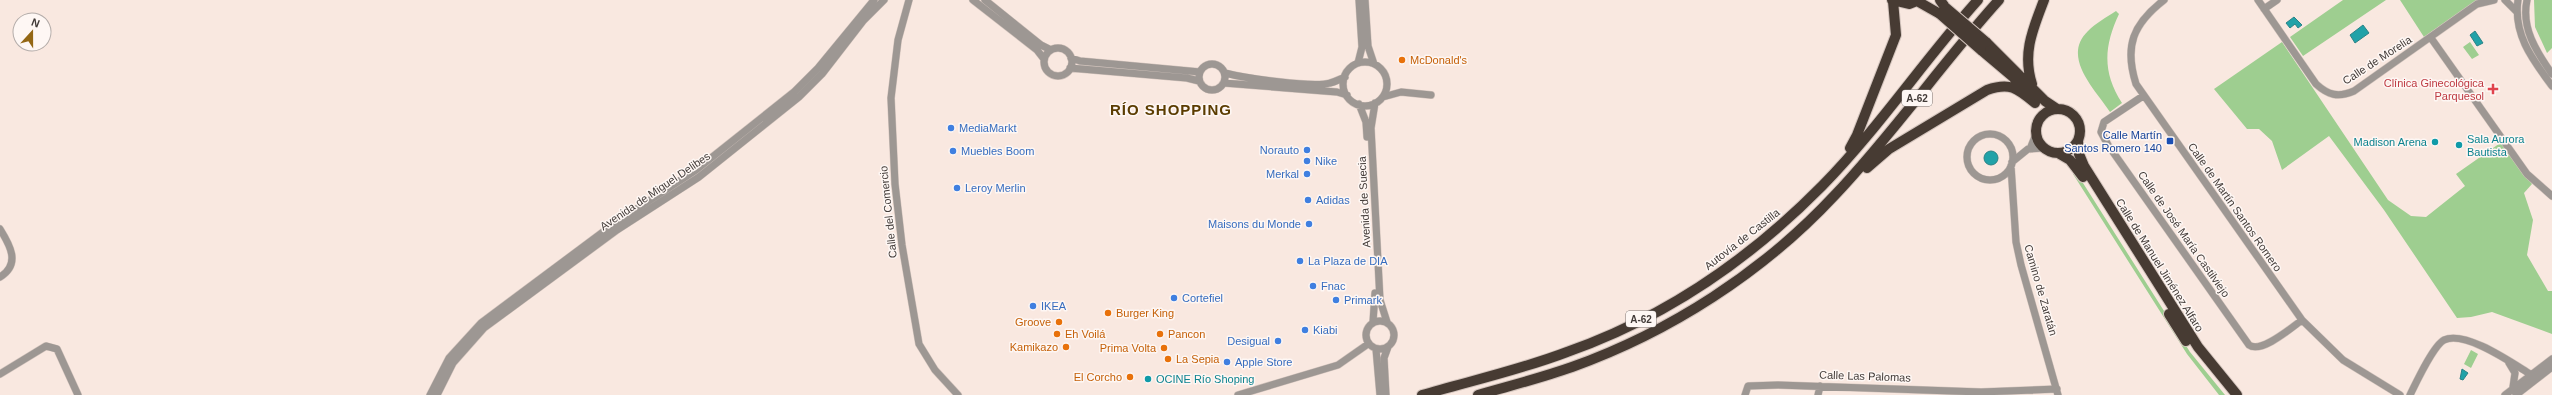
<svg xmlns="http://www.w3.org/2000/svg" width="2552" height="395" viewBox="0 0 2552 395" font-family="Helvetica,sans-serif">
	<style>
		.green { fill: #9ece90 }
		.water { fill: #21a2a8; stroke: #2b8386 }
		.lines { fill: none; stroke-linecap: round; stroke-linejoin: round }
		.minor-casing { stroke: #d4c5be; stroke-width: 8 }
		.highway-casing { stroke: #d4c5be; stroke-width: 12 }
		.minor { stroke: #9d9793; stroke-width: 7 }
		.highway { stroke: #473b33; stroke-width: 10 }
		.highway-bridge-casing { stroke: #d4c5be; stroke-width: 12; stroke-linecap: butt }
		.highway-bridge { stroke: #473b33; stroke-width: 10 }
		.food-dot { fill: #e8710a; stroke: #fef7f4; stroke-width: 1.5 }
		.health-dot { fill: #e0444e; stroke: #fef7f4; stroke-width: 1.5 }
		.shop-dot { fill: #3f7fe0; stroke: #fef7f4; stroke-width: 1.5 }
		.transit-dot { fill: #1a4fb4; stroke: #fef7f4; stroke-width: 1.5 }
		.culture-dot { fill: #0f9aa8; stroke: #fef7f4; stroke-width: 1.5 }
		.labels { text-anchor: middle; stroke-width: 3; stroke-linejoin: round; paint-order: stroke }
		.shield { fill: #fef7f4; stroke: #7a7370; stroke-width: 1 }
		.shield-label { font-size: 10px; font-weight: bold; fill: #423b38 }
		.food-label { font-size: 11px; fill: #c56008; stroke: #fef7f4; text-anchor: start }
		.street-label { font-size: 11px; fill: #423b38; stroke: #fef7f4 }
		.health-label { font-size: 11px; fill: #be3a42; stroke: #fef7f4; text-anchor: end }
		.shop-label { font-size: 11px; fill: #366cbe; stroke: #fef7f4; text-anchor: start }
		.transit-label { font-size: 11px; fill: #164399; stroke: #fef7f4; text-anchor: end }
		.culture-label { font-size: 11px; fill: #0d838f; stroke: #fef7f4; text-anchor: start }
		.district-label { font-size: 15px; font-weight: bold; letter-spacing: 1px; fill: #5b3c00; stroke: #fef7f4 }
	</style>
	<rect width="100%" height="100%" fill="#f9e8e0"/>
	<path class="green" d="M 2343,0 L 2386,0 L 2303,56 L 2290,37 Z
		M 2400,0 L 2477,0 L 2424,37 Z
		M 2534,0 L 2552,0 L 2552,48 L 2547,53 L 2535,27 Z
		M 2116,11 L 2119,14 C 2104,46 2102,72 2122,103 L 2110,112 C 2095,89 2061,57 2088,31 C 2096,23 2107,17 2116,11 Z
		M 2282,42 L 2388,200 L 2411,216 L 2426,217 L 2465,186 L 2456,174 L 2503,141 L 2532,184 L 2524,193 L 2533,220 L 2527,255 L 2548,291 L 2552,291 L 2552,334 L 2492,312 L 2471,317 L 2457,318 L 2384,210 L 2329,136 L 2282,170 L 2272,141 L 2259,129 L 2247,129 L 2214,89 Z
		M 2470,42 L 2479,55 L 2472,59 L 2463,47 Z
		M 2076,172 L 2190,352 L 2225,395 L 2219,395 L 2187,354 L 2073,174 Z
		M 2471,350 L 2478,354 L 2471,368 L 2464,364 Z"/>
	<path class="water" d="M 2294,17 L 2302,25 L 2298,28 L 2295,24 L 2290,28 L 2286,23 Z
		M 2363,25 L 2369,33 L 2355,43 L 2350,35 Z
		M 2475,31 L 2483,43 L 2477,46 L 2470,35 Z
		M1984 158a7 7 0 1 1 14 0a7 7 0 1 1-14 0Z
		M 2462,369 L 2468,373 L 2463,380 L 2460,379 Z"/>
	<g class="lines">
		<g class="minor-casing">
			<path id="minor" d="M 909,0 L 898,40 L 891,98 L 895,184 L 902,245 L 919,344 L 935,370 L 958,395
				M 973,0 L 1037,50 L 1044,59
				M 985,0 L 1041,45 L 1051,50
				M 1365,0 L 1368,46 L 1374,64
				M 2164,0 C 2133,24 2124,46 2136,84 L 2302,320 L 2343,360 L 2400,395
				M 2258,0 L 2316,84 C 2328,95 2338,98 2354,91 L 2477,4 L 2494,0
				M 2505,0 L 2517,12
				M 2518,0 C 2513,35 2533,60 2552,86
				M 2527,0 C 2521,28 2536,51 2552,74
				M 2264,9 L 2277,0
				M 2431,38 L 2527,174 L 2552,196
				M1044 62a14 14 0 1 1 28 0a14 14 0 1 1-28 0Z
				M 1071,58 L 1080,61 L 1200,72
				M1343 84a22 22 0 1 1 44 0a22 22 0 1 1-44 0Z
				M 1358,63 L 1362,47 L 1359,0
				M1199 77a13 13 0 1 1 26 0a13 13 0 1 1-26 0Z
				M 1070,68 L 1187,78 L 1199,81
				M 1225,73 C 1244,78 1313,88 1330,83 C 1335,82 1340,79 1345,77
				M 1224,83 L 1337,92 L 1347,95
				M 2143,96 L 2104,122 L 2101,132 L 2108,145 L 2249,345 C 2261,354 2291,328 2302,320
				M 1383,97 L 1401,92 L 1431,95
				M 1375,103 L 1371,128 L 1380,300 L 1387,322
				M 1359,104 L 1366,122 L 1367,137
				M1967 157a23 23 0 1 1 46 0a23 23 0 1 1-46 0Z
				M 2030,149 L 2036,134
				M 2012,162 L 2028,149 L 2044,148
				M 2011,166 L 2016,242 L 2021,265 L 2058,395
				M 0,229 C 10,245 21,264 0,277
				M1366 335a14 14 0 1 1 28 0a14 14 0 1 1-28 0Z
				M 1373,322 L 1375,293
				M 1376,349 L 1380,395
				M 2509,363 L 2515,373 L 2513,387
				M 0,374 L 46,346 L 57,349 L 78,395
				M 430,395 L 449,358 L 481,323 L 615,223 L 696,170 L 794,92 L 818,68 L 874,0
				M 437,395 L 453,363 L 484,328 L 617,230 L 699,177 L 799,97 L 822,74 L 863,21 L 884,0
				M 1238,395 L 1338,365 L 1368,344
				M 1386,395 L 1384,358 L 1388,347
				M 1745,395 L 1748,386 L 1778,385 L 1981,392 L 2057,389
				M 1818,395 L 1820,386
				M 2410,395 C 2416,383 2433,346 2444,340 C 2465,330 2512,363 2530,374 L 2534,380
				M 2505,395 L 2552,359
				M 2516,395 L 2552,367"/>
		</g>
		<g class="highway-casing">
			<path id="highway" d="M 1892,0 L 1909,4 L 1919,0
				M 1940,0 L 1945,7
				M 1917,1 L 1940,14
				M 1986,42 L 2045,101 L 2057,109
				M 1981,50 L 2013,77 L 2026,92
				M 2032,84 C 2022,53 2033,29 2044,0
				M2036 131a22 22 0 1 1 44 0a22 22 0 1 1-44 0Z
				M 2078,141 L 2079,154 L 2084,166 L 2198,347 L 2237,395
				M 1850,148 L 1857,135 L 1896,35 L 1893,1
				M 2058,153 L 2070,160 L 2083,177
				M 1867,168 L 1889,149 L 1987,90 C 2010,82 2017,88 2035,103
				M 2169,314 L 2186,341
				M 1422,395 C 1470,381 1520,370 1567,352 C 1664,318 1750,259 1822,186 C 1879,128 1924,60 1978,0
				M 1478,395 C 1509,386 1541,378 1572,367 C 1670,332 1763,272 1834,196 C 1893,134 1942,63 1999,0"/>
		</g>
		<use href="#minor" class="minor"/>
		<use href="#highway" class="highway"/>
		<g class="highway-bridge-casing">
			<path id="highway-bridge" d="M 1945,7 L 1986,42
				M 1940,14 L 1981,50"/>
		</g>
		<use href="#highway-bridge" class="highway-bridge"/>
	</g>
	<g class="food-dot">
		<circle cx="1402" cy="60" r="4"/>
		<circle cx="1108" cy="313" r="4"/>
		<circle cx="1059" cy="322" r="4"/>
		<circle cx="1057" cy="334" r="4"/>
		<circle cx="1160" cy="334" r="4"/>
		<circle cx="1066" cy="347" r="4"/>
		<circle cx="1164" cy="348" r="4"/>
		<circle cx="1168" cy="359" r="4"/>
		<circle cx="1130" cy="377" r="4"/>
	</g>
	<path class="health-dot" d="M2491 83h4v4h4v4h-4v4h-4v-4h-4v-4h4z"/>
	<g class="shop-dot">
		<circle cx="951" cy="128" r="4"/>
		<circle cx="1307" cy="150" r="4"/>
		<circle cx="953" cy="151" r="4"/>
		<circle cx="1307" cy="161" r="4"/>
		<circle cx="1307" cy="174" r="4"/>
		<circle cx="957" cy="188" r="4"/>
		<circle cx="1308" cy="200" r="4"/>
		<circle cx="1309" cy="224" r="4"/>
		<circle cx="1300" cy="261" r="4"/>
		<circle cx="1313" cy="286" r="4"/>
		<circle cx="1174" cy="298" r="4"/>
		<circle cx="1336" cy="300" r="4"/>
		<circle cx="1033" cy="306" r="4"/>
		<circle cx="1305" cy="330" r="4"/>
		<circle cx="1278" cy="341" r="4"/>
		<circle cx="1227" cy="362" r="4"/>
	</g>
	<rect class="transit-dot" x="2166" y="137" width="8" height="8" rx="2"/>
	<g class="culture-dot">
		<circle cx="2435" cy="142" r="4"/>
		<circle cx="2459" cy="145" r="4"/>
		<circle cx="1148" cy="379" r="4"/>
	</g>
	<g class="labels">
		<g class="shield">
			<rect x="1902" y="90" width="30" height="16" rx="3"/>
			<rect x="1626" y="311" width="30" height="16" rx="3"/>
		</g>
		<g class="shield-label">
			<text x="1917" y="102">A-62</text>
			<text x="1641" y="323">A-62</text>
		</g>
		<g class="food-label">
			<text x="1410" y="64">McDonald's</text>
			<text x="1116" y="317">Burger King</text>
			<text x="1051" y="326" text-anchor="end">Groove</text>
			<text x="1065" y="338">Eh Voilá</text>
			<text x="1168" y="338">Pancon</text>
			<text x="1058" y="351" text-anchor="end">Kamikazo</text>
			<text x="1156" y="352" text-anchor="end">Prima Volta</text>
			<text x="1176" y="363">La Sepia</text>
			<text x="1122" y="381" text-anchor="end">El Corcho</text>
		</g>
		<g class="street-label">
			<text transform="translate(2377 60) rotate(-33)" y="4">Calle de Morelia</text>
			<text transform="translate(655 191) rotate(-34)" y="4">Avenida de Miguel Delibes</text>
			<text transform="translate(1364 202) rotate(-93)" y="4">Avenida de Suecia</text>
			<text transform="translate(2235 207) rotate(55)" y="4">Calle de Martín Santos Romero</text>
			<text transform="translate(888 212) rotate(-96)" y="4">Calle del Comercio</text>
			<text transform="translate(2184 234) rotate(55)" y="4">Calle de José María Castilviejo</text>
			<text transform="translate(1742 239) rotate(-38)" y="4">Autovía de Castilla</text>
			<text transform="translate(2160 265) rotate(58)" y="4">Calle de Manuel Jiménez Alfaro</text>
			<text transform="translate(2041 290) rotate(74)" y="4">Camino de Zaratán</text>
			<text transform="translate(1865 376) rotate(2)" y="4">Calle Las Palomas</text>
		</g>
		<g class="health-label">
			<text x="2484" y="87">Clínica Ginecológica<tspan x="2484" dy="13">Parquesol</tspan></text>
		</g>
		<g class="shop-label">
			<text x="959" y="132">MediaMarkt</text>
			<text x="1299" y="154" text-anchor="end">Norauto</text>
			<text x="961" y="155">Muebles Boom</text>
			<text x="1315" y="165">Nike</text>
			<text x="1299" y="178" text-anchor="end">Merkal</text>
			<text x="965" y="192">Leroy Merlin</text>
			<text x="1316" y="204">Adidas</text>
			<text x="1301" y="228" text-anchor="end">Maisons du Monde</text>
			<text x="1308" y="265">La Plaza de DIA</text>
			<text x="1321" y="290">Fnac</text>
			<text x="1182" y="302">Cortefiel</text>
			<text x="1344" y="304">Primark</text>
			<text x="1041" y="310">IKEA</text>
			<text x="1313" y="334">Kiabi</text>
			<text x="1270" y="345" text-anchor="end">Desigual</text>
			<text x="1235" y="366">Apple Store</text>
		</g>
		<g class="transit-label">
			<text x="2162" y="139">Calle Martín<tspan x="2162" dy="13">Santos Romero 140</tspan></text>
		</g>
		<g class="culture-label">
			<text x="2467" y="143">Sala Aurora<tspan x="2467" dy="13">Bautista</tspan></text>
			<text x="2427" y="146" text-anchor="end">Madison Arena</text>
			<text x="1156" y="383">OCINE Río Shoping</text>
		</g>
		<g class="district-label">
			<text x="1171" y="115">RÍO SHOPPING</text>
		</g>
	</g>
	<g transform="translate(32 32) rotate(21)"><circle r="19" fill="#fef7f4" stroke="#b3aca9"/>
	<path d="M0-3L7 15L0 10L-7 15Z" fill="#946714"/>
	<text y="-6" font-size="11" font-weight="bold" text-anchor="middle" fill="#423b38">N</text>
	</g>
</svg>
